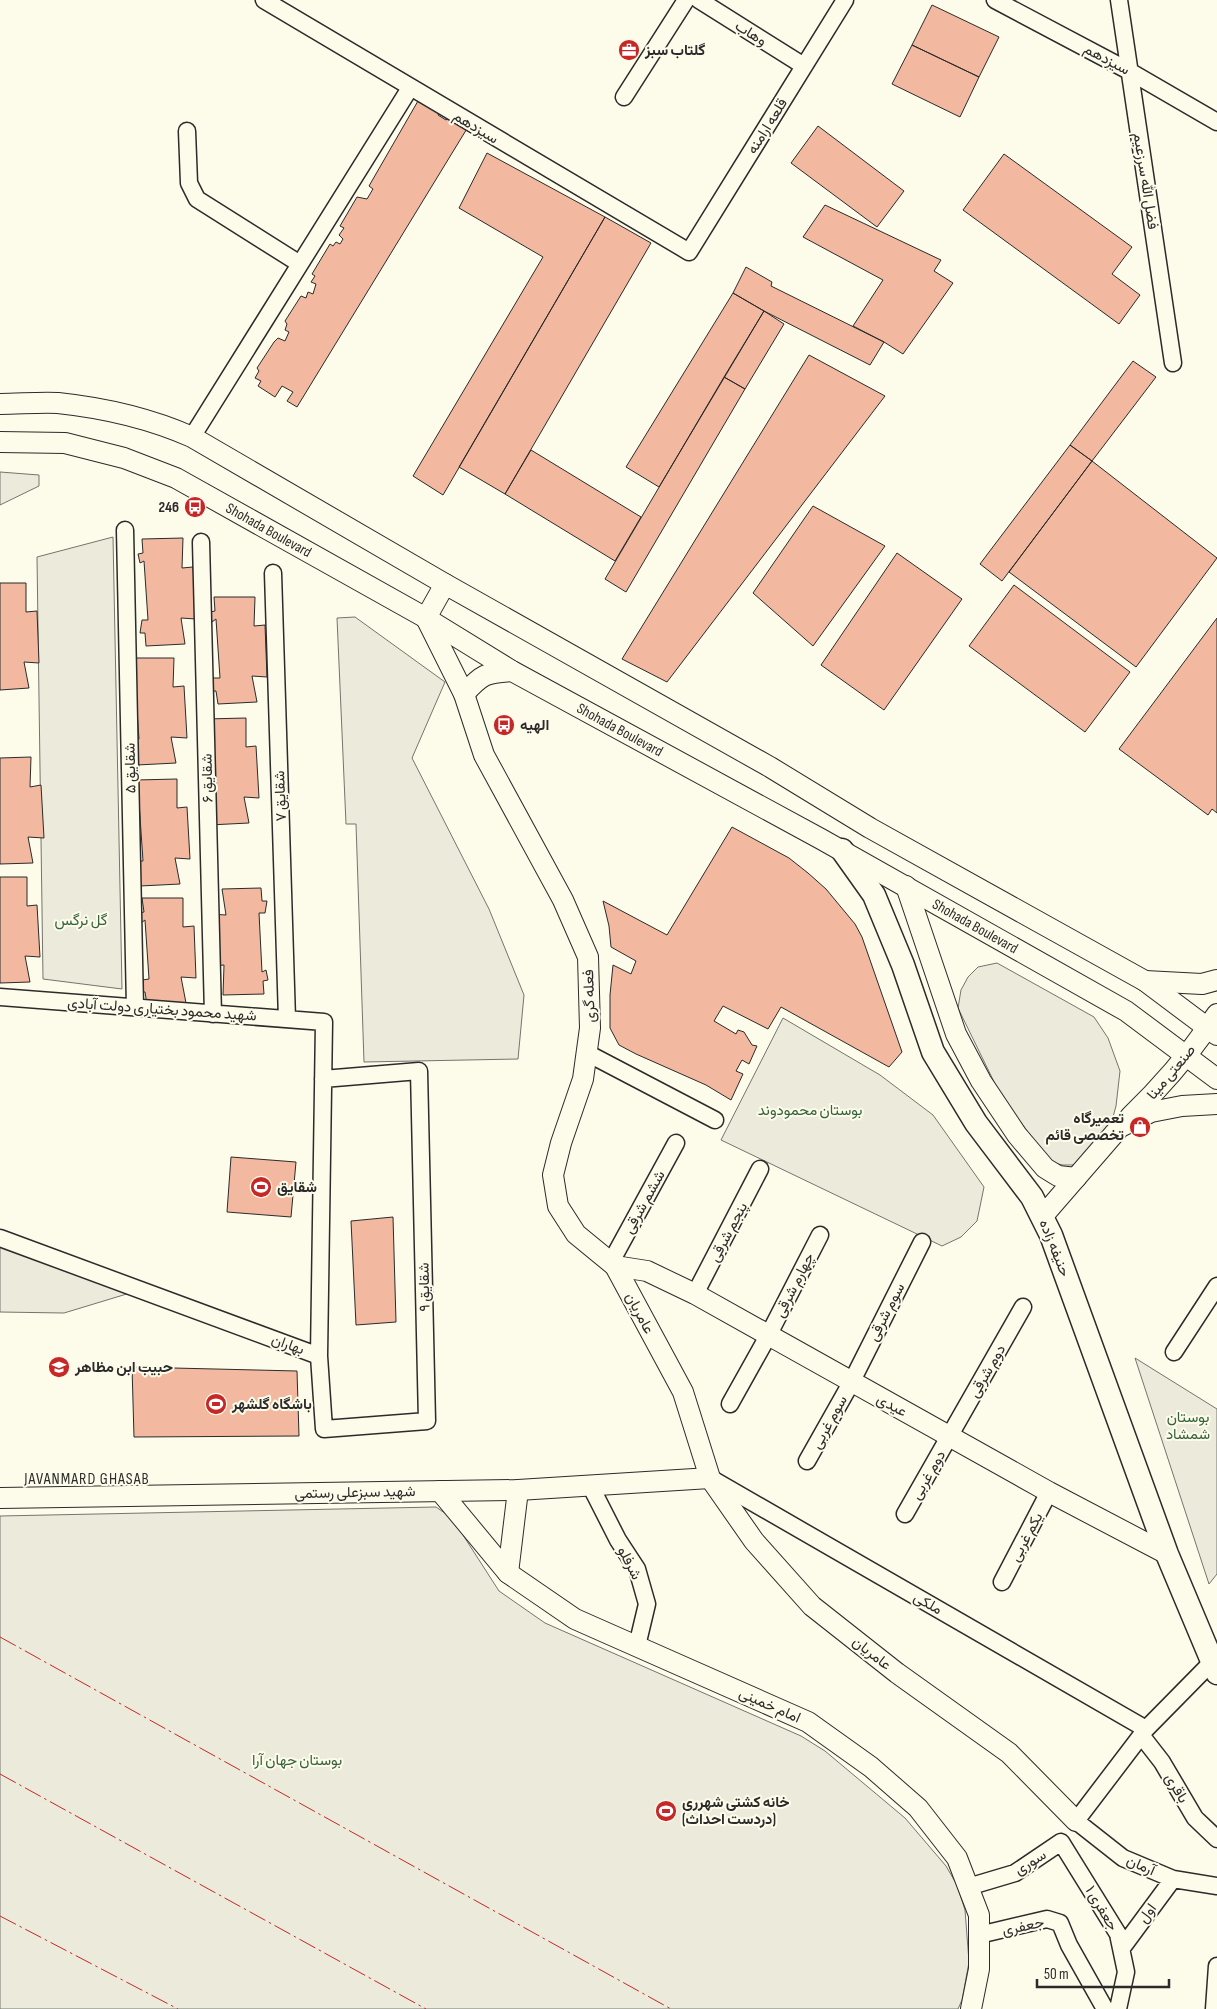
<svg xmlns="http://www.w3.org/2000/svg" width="1217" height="2009" viewBox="0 0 1217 2009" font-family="'Sofia Sans Condensed',Vazirmatn,sans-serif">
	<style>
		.green { fill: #ecebdb; stroke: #74746e }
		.building { fill: #f2b8a0; stroke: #2b2b2b }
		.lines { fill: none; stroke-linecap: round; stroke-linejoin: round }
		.minor-casing { stroke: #2b2b2b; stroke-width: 19 }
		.tertiary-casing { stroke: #2b2b2b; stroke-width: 22 }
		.secondary-casing { stroke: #2b2b2b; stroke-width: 25 }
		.minor { stroke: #fdfbea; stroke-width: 16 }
		.tertiary { stroke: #fdfbea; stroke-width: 20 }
		.secondary { stroke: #fdfbea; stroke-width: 22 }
		.power { stroke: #c62828; stroke-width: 1; stroke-dasharray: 18 4 2.5 4; stroke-linecap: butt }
		.labels { text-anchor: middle; stroke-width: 4; stroke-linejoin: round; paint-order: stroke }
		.street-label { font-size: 15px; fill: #2b2b2b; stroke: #fdfbea }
		.poi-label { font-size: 15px; font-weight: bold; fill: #2b2b2b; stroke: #fdfbea; text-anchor: start }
		.park-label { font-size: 15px; fill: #34623c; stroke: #fdfbea }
		.neighbourhood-label { font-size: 16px; letter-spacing: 1px; fill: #2b2b2b; stroke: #fdfbea }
	</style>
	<rect width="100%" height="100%" fill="#fdfbea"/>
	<path class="green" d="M 0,472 L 39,475 L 39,486 L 0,505 Z
		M 113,537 L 122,989 L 43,979 L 37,557 Z
		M 355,617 L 445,682 L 412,758 L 489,909 L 524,995 L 518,1059 L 364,1062 L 356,824 L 346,824 L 337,618 Z
		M 997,963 L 1094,1017 L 1108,1038 L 1120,1071 L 1116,1106 L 1110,1128 L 1080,1165 L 1063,1165 L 1050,1162 L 1000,1094 L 958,1008 L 961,990 L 968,977 L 978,967 Z
		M 783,1018 L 880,1075 L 933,1115 L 984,1187 L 977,1221 L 961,1237 L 942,1246 L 721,1140 Z
		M 0,1247 L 79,1273 L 130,1293 L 64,1313 L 0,1312 Z
		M 1135,1358 L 1217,1409 L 1217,1574 L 1209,1584 Z
		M 436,1507 L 452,1518 L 499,1591 L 545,1623 L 801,1736 L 825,1751 L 905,1818 L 946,1866 L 957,1885 L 965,1910 L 969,1962 L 962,2000 L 958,2009 L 0,2009 L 0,1516 Z"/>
	<path class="building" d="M 932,5 L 999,37 L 979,77 L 912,45 Z
		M 912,45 L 979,77 L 960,117 L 892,84 Z
		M 422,94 L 443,106 L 438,115 L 446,120 L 456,112 L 468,127 L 297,407 L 287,401 L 293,392 L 282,386 L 275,397 L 258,386 L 261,381 L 255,378 L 259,371 L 257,368 L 274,342 L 278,338 L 285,341 L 289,332 L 285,330 L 287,324 L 285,321 L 301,296 L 306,298 L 308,292 L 313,294 L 316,284 L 311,282 L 315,276 L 312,274 L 330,244 L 333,246 L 336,242 L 340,244 L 343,239 L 339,235 L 344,228 L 340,226 L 357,197 L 367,199 L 373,189 L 369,186 Z
		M 818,126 L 904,191 L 877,227 L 791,163 Z
		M 487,153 L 605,217 L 443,495 L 413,476 L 543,257 L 459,208 Z
		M 1004,154 L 1132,247 L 1112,274 L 1140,295 L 1119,324 L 963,210 Z
		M 825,205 L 941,260 L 934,271 L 953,283 L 903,354 L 884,342 L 853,326 L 883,280 L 803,237 Z
		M 605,217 L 651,243 L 505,494 L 459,467 Z
		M 746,267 L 772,282 L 771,286 L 884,342 L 870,365 L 764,311 L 733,293 Z
		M 733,293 L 764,311 L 659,487 L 626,467 Z
		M 764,311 L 784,324 L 745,389 L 724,377 Z
		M 809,355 L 885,396 L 667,682 L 622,659 Z
		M 1133,361 L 1156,377 L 1092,461 L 1070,445 Z
		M 724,377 L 745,389 L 626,592 L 605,579 Z
		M 1070,445 L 1092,461 L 1002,581 L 980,564 Z
		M 531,450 L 641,517 L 615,561 L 505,494 Z
		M 1092,461 L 1217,558 L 1136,667 L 1009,572 Z
		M 813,506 L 885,546 L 813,646 L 753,593 Z
		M 183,538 L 182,568 L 193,567 L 196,619 L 181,618 L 185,644 L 146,646 L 145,633 L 140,633 L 142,620 L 148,620 L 144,561 L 140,563 L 138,554 L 143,553 L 142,539 Z
		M 897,553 L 962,599 L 884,710 L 821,665 Z
		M 0,583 L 26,583 L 26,612 L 37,611 L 39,663 L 24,662 L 29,688 L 0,690 Z
		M 1014,585 L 1130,672 L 1085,732 L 969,646 Z
		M 214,597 L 255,597 L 254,626 L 265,625 L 267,677 L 252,676 L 257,702 L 218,704 L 216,691 L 212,691 L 213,678 L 220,678 L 216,619 L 212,622 L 210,612 L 215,611 Z
		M 1217,618 L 1217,813 L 1212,809 L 1208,815 L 1119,749 Z
		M 133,658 L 174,658 L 173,687 L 184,686 L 187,738 L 171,737 L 176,763 L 137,765 L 133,740 L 139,739 Z
		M 246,718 L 246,747 L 256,746 L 259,798 L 244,797 L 249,823 L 209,825 L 205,719 Z
		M 31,757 L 30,787 L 41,785 L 44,838 L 28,837 L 33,863 L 0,864 L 0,758 Z
		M 177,779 L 177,808 L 187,807 L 190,859 L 175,858 L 180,884 L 140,886 L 136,861 L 143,861 L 139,802 L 134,804 L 136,780 Z
		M 732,827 L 789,858 L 808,873 L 826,889 L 855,924 L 862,937 L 902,1052 L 889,1067 L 781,1007 L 768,1029 L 723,1006 L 714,1021 L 736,1034 L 738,1030 L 744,1032 L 752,1045 L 757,1046 L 749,1064 L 742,1060 L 736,1071 L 743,1074 L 731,1100 L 706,1085 L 636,1054 L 619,1045 L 610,1028 L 610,995 L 613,965 L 631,974 L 636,961 L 611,947 L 609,926 L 603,901 L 667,935 Z
		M 0,877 L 27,877 L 27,906 L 37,905 L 40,957 L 25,956 L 30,982 L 0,983 Z
		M 261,888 L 262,901 L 267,901 L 265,913 L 259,913 L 262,972 L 266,970 L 268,980 L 263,981 L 264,994 L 223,995 L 224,965 L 213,966 L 211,914 L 226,915 L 222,889 Z
		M 142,898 L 183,898 L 183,927 L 194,926 L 196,978 L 181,977 L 186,1003 L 147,1005 L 145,992 L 141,992 L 142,980 L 149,979 L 145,920 L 141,923 L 139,913 L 144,912 Z
		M 231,1157 L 296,1162 L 291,1217 L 227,1212 Z
		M 393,1217 L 396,1322 L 356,1325 L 351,1221 Z
		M 132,1367 L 297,1371 L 299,1436 L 134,1437 Z"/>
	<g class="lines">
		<g class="minor-casing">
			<path id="minor" d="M 264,0 L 689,252 L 845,0
				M 699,0 L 804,66
				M 995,0 L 1129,71 L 1217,122
				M 1119,0 L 1173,363
				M 624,97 L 686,0
				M 187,131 L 189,183 L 197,199 L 300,264
				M 192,437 L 410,88
				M 125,530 L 135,1007
				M 201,542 L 213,1014
				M 273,573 L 287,1019
				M 0,997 L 324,1022 L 319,1356 L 0,1238
				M 587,1053 L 715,1120
				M 611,1262 L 676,1143
				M 695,1294 L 760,1169
				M 1174,1352 L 1217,1286
				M 319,1356 L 324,1429 L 427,1421 L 419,1071 L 323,1079
				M 730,1404 L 768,1336 L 820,1235
				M 807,1461 L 851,1383 L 922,1242
				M 712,1479 L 1146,1729
				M 590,1485 L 618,1540 L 637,1569 L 647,1604 L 637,1646
				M 905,1514 L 1023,1307
				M 1002,1582 L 1049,1492
				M 1211,1663 L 1146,1729 L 1076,1821 L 1123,1858 L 1173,1879 L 1217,1886
				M 1141,1735 L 1162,1762 L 1195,1818 L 1217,1839
				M 968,1887 L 1015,1873 L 1061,1842 L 1118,1934 L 1126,1972 L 1118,2009
				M 979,1935 L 1047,1919 L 1060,1923 L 1069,1945 L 1105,2009
				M 1122,1948 L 1173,1879
				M 1214,2009 L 1217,1966"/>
		</g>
		<g class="tertiary-casing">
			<g id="tertiary">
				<path d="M 0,404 C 19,404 39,402 58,403 C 105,408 149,418 192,437 L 445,584 L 770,767 L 870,828 L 1145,981 L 1217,1035"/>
				<path id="s1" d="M 0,442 L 65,443 L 124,458 L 176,478 L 426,618 L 512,671 L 821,839 L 1126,1011 L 1217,1079"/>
				<path d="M 426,618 L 464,694 L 484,755 L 563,900 L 588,957 L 590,1028 L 583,1079 L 561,1143 L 553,1175 L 558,1206 L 576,1234 L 615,1266 L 683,1392 L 710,1478 L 754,1541 L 812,1606 L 897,1673 L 1009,1753 L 1076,1821"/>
				<path d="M 426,618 L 445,584"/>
				<path d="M 464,694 C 482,674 485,673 512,671"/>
				<path d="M 906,886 L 956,1034 L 981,1081 L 1017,1135 L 1045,1168 L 1058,1176 L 1076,1178"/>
				<path d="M 1145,981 L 1202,984 L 1217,980"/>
				<path d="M 1130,1117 C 1163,1085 1192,1051 1217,1014"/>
				<path d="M 1042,1217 L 1120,1127 L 1151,1112 L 1182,1106 L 1217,1104"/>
				<path d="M 615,1266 L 647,1271 L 695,1294 L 1049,1492 L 1167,1554"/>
				<path d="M 440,1491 L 508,1573 L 575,1619 L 808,1722 L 871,1767 L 918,1808 L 957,1858 L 979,1915 L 979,1969 L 971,2009"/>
				<path d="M 0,1498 L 518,1490 L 710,1478"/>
				<path d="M 508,1573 L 518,1490"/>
			</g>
		</g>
		<g class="secondary-casing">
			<path id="secondary" d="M 842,850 L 874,895 L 903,965 L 933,1052 L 976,1123 L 1032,1197 L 1051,1235 L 1167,1554 L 1217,1673"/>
		</g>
		<use href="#minor" class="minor"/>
		<use href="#tertiary" class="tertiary"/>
		<use href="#secondary" class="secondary"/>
		<path class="power" d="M 0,1637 L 671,2009
			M 0,1774 L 426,2009
			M 0,1916 L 178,2009"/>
	</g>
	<defs>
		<g id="office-disc" transform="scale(1.125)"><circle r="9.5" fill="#c62828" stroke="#fdfbea"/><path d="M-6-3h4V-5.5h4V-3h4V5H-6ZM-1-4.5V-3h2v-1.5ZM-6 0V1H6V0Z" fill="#fff"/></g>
		<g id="bus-disc" transform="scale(1.125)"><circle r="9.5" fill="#c62828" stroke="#fdfbea"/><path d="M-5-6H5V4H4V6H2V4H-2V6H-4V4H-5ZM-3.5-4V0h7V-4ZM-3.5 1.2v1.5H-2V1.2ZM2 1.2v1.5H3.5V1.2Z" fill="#fff"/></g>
		<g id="shop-disc" transform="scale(1.125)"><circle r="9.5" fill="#c62828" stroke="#fdfbea"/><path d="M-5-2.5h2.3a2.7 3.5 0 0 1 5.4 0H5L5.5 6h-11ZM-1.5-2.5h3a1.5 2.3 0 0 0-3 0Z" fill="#fff"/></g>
		<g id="stadium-disc" transform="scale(1.125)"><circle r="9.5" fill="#c62828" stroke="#fdfbea"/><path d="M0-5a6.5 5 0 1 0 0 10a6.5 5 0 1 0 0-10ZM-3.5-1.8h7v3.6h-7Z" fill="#fff"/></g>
		<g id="school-disc" transform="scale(1.125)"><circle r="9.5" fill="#c62828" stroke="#fdfbea"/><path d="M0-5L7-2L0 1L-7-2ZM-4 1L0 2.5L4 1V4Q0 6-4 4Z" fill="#fff"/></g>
	</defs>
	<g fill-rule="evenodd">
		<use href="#office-disc" x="629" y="50"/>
		<use href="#bus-disc" x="195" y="507"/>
		<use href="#bus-disc" x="504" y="725"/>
		<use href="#shop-disc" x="1140" y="1127"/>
		<use href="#stadium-disc" x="261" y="1187"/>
		<use href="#school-disc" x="59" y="1367"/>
		<use href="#stadium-disc" x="216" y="1404"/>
		<use href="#stadium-disc" x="666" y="1811"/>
	</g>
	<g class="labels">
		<g class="street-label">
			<text transform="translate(751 33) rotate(32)" y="5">وهاب</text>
			<text transform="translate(1107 59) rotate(28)" y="5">سیزدهم</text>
			<text transform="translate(767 126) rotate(-58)" y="5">قلعه ارامنه</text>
			<text transform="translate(476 127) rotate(31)" y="5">سیزدهم</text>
			<text transform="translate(1146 181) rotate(81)" y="5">فضل الله سرزعیم</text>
			<text dy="5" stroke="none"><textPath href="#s1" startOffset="288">Shohada Boulevard</textPath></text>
			<text dy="5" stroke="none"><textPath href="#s1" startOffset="692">Shohada Boulevard</textPath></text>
			<text transform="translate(130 768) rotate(-91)" y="5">شقایق ۵</text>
			<text transform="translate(207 778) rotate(-91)" y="5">شقایق ۶</text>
			<text transform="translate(280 796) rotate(-92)" y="5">شقایق ۷</text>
			<text dy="5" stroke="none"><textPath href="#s1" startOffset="1098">Shohada Boulevard</textPath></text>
			<text transform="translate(589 996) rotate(-92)" y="5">فعله گری</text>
			<text transform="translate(162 1009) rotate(4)" y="5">شهید محمود بختیاری دولت آبادی</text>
			<text transform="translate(1171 1072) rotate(-50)" y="5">صنعتی مینا</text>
			<text transform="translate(644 1202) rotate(-61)" y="5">ششم شرقی</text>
			<text transform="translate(728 1232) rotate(-62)" y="5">پنجم شرقی</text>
			<text transform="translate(1055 1248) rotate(68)" y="5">حنیفه زاده</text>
			<text transform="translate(794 1285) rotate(-63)" y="5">چهارم شرقی</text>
			<text transform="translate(424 1287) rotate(-91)" y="5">شقایق ۹</text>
			<text transform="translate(886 1312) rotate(-63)" y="5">سوم شرقی</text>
			<text transform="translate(640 1313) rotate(62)" y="5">عامریان</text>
			<text transform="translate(288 1344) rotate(20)" y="5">بهاران</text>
			<text transform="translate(987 1371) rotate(-60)" y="5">دوم شرقی</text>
			<text transform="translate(892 1405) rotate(28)" y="5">عیدی</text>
			<text transform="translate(829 1422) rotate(-61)" y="5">سوم غربی</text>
			<text transform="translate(928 1475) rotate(-60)" y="5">دوم غربی</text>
			<text transform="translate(355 1492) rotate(-1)" y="5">شهید سبزعلی رستمی</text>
			<text transform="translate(1026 1537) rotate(-62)" y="5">یکم غربی</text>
			<text transform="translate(630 1563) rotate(63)" y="5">شرفلو</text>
			<text transform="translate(928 1603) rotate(30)" y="5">ملکی</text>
			<text transform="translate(872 1653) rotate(38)" y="5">عامریان</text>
			<text transform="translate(770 1705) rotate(24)" y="5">امام خمینی</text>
			<text transform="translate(1177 1788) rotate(59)" y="5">باقری</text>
			<text transform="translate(1030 1862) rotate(-32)" y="5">سوری</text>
			<text transform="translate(1141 1865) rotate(24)" y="5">آرمان</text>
			<text transform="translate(1102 1908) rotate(59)" y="5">جعفری ۱</text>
			<text transform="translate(1147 1913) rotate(-53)" y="5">اول</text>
			<text transform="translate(1023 1926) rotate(-12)" y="5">جعفری</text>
		</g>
		<g class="poi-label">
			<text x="645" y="55">گلتاب سبز</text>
			<text x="179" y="512" text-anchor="end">246</text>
			<text x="520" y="730">الهیه</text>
			<text x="1124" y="1123" text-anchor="end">تعمیرگاه<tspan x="1124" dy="17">تخصصی قائم</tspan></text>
			<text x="277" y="1192">شقایق</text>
			<text x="75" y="1372">حبیب ابن مظاهر</text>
			<text x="232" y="1409">باشگاه گلشهر</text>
			<text x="682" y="1807">خانه کشتی شهرری<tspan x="682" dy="17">(دردست احداث)</tspan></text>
		</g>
		<g class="park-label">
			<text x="81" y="925">گل نرگس</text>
			<text x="810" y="1115">بوستان محمودوند</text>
			<text x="1188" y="1422">بوستان<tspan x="1188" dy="17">شمشاد</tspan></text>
			<text x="297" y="1765">بوستان جهان آرا</text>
		</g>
		<g class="neighbourhood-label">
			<text x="87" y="1484">JAVANMARD GHASAB</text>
		</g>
	</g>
	<path d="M1037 1979v8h132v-8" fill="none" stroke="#2b2b2b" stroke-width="2.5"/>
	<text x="1044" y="1979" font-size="15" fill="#2b2b2b" stroke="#fdfbea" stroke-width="4" paint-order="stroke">50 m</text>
</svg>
